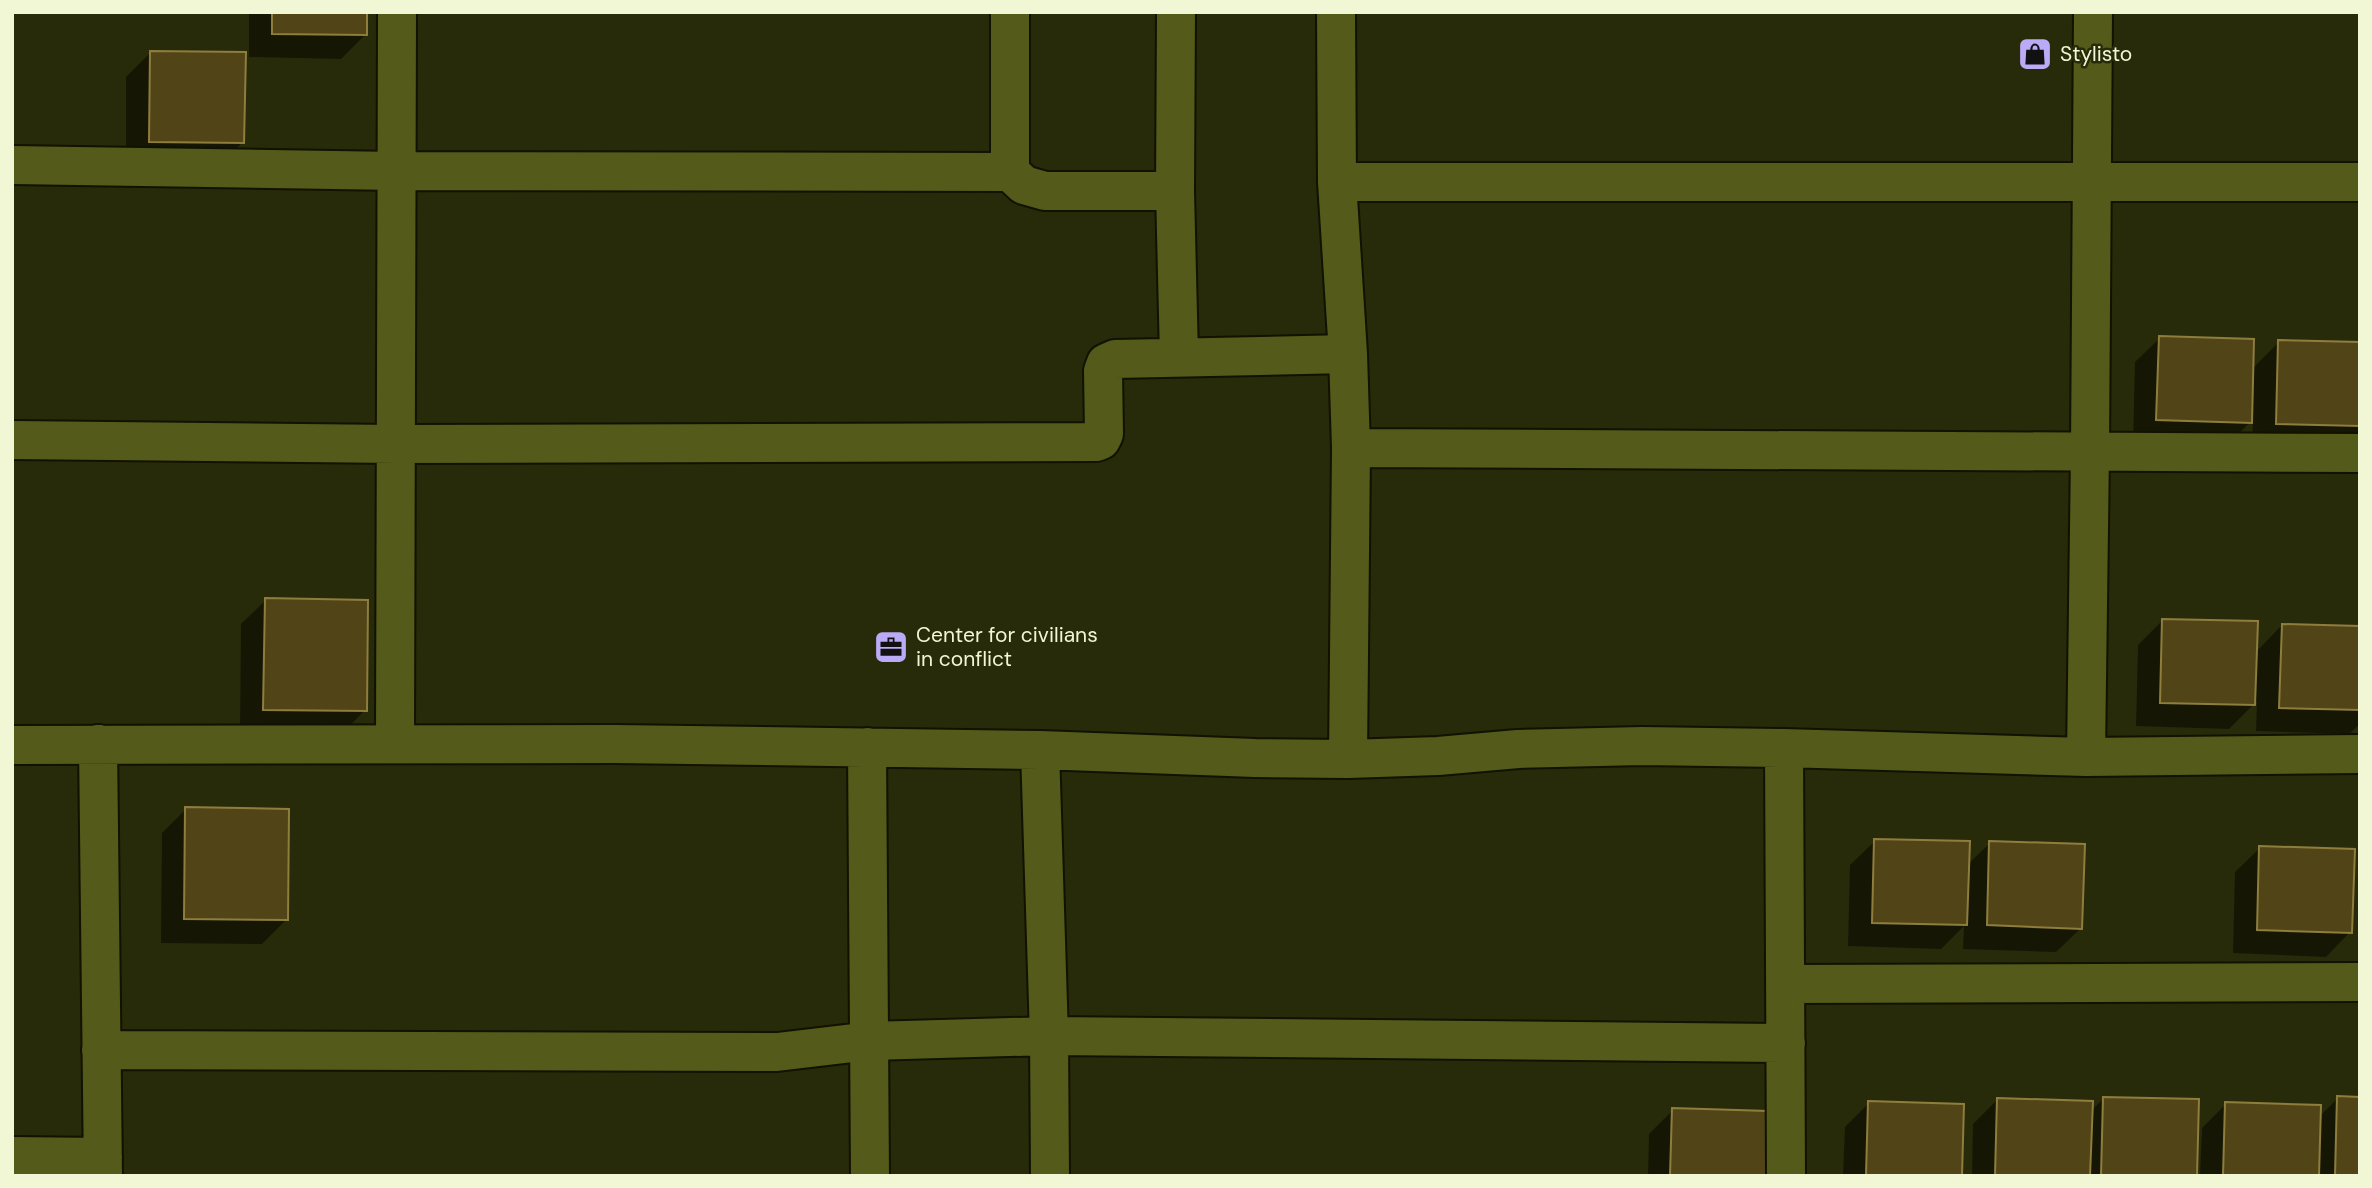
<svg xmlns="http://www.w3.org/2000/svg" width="2372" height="1188" viewBox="0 0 2372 1188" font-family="'DM Sans',sans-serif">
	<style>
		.shadow { fill: #0007 }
		.building { fill: #514517; stroke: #8f7d3e; stroke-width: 2 }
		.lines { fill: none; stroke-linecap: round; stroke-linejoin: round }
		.minor-casing { stroke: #111202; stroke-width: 42 }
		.minor { stroke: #545a19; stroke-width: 38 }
		.labels { text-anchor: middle; stroke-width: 5; stroke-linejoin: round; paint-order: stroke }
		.poi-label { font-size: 21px; fill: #f1f6d5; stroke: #282b09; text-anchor: start }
	</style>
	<rect width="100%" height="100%" fill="#282b09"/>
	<path class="shadow" d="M 249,12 L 366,12 L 365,35 L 341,59 L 249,57 Z
		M 150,53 L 243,142 L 218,166 L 126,165 L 126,77 Z
		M 2160,338 L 2252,369 L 2279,342 L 2360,344 L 2360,435 L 2252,447 L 2253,419 L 2226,447 L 2133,444 L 2135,362 Z
		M 266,600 L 365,710 L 341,735 L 240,733 L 241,624 Z
		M 2162,621 L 2255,653 L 2282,625 L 2360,628 L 2360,724 L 2349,734 L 2256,731 L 2257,701 L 2229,729 L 2136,726 L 2138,645 Z
		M 186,809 L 286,920 L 262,944 L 161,943 L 162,833 Z
		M 1875,841 L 1967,865 L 1990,843 L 2081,928 L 2056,952 L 1963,949 L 1964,926 L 1941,949 L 1848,946 L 1850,865 Z
		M 2260,848 L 2350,932 L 2326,957 L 2233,953 L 2235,872 Z
		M 2104,1098 L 2195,1176 L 1972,1176 L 1973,1124 L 1997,1100 L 2091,1111 Z
		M 2338,1098 L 2360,1176 L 2200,1176 L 2202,1128 L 2226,1104 L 2319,1117 Z
		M 1869,1103 L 1960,1176 L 1843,1176 L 1845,1127 Z
		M 1673,1110 L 1764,1176 L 1648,1176 L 1649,1134 Z"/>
	<path class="building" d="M 272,12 L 367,12 L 367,35 L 272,34 Z
		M 150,51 L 246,52 L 244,143 L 149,142 Z
		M 2159,336 L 2254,339 L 2252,423 L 2156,420 Z
		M 2278,340 L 2360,342 L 2360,426 L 2276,424 Z
		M 265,598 L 368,600 L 367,711 L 263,710 Z
		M 2162,619 L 2258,621 L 2255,705 L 2160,703 Z
		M 2282,624 L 2360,626 L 2360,710 L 2279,708 Z
		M 185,807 L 289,809 L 288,920 L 184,919 Z
		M 1874,839 L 1970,841 L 1967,925 L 1872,923 Z
		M 1989,841 L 2085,844 L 2082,929 L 1987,925 Z
		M 2259,846 L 2355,849 L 2352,933 L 2257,930 Z
		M 2337,1096 L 2360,1097 L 2360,1176 L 2335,1176 Z
		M 2103,1097 L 2199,1099 L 2197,1176 L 2101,1176 Z
		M 1997,1098 L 2093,1101 L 2090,1176 L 1995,1176 Z
		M 1868,1101 L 1964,1104 L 1962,1176 L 1866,1176 Z
		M 2225,1102 L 2321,1105 L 2319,1176 L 2223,1176 Z
		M 1672,1108 L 1768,1111 L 1766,1176 L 1670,1176 Z"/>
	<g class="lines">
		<g class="minor-casing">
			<path id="minor" d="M 1010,12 L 1010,172
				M 1176,12 L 1175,191 L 1179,357
				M 1336,12 L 1337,182 L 1348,354 L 1351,448 L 1348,759
				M 12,165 L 397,171 L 1010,172 L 1024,185 L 1045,191 L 1175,191
				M 1337,182 L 2360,182
				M 12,440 L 396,444 L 1096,442 L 1101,440 L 1104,434 L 1103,371 L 1106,363 L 1115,359 L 1348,354
				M 1351,448 L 2360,453
				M 98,744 L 103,1176
				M 395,744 L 397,12
				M 12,745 L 615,744 L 1040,750 L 1255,758 L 1348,759 L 1438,756 L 1518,749 L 1642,746 L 1784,748 L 2086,757 L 2360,754
				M 867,747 L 870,1176
				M 1784,748 L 1786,1176
				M 1040,750 L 1049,1036 L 1050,1176
				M 2086,757 L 2090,452 L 2093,12
				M 1785,984 L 2360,982
				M 101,1050 L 777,1052 L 870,1041 L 1049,1036 L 1786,1043
				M 12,1156 L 103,1157"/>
		</g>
		<use href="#minor" class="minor"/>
	</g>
	<defs>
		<g id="shop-square" transform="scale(1.75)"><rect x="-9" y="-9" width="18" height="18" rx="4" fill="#bbaaf6" stroke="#282b09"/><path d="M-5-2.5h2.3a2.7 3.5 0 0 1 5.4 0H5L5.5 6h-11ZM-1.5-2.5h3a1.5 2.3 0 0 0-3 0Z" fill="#111"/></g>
		<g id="office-square" transform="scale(1.75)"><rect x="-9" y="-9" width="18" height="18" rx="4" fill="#bbaaf6" stroke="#282b09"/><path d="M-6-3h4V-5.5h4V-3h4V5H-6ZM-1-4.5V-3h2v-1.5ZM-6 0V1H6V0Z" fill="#111"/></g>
	</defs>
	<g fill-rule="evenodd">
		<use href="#shop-square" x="2035" y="54"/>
		<use href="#office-square" x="891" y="647"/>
	</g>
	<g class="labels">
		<g class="poi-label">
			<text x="2060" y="61">Stylisto</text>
			<text x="916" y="642">Center for civilians<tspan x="916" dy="24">in conflict</tspan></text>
		</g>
	</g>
	<rect width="2372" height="1188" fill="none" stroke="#f1f6d5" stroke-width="28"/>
</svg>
